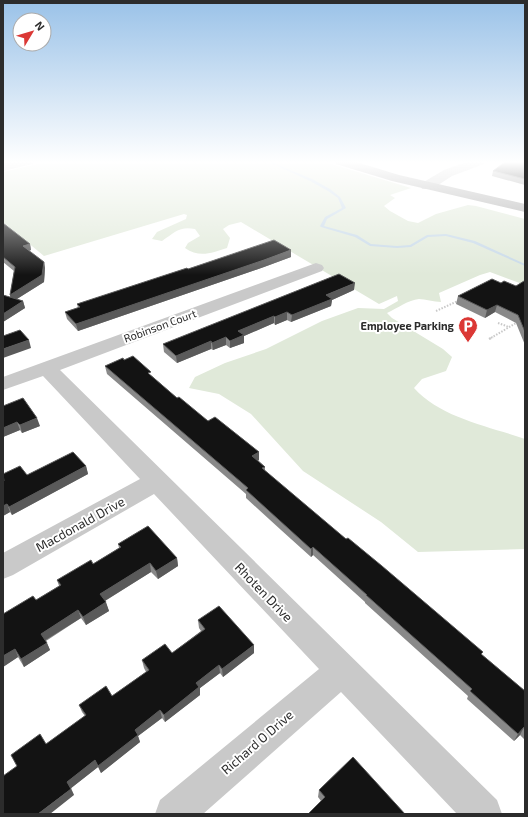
<svg xmlns="http://www.w3.org/2000/svg" width="528" height="817" viewBox="0 0 528 817" font-family="'Exo 2',sans-serif">
	<style>
		.green { fill: #e0e9d9 }
		.lines { fill: none; stroke-linecap: round; stroke-linejoin: round }
		.stream { fill: #c6d8e8; fill-rule: evenodd }
		.path-far1 { stroke: #c9c9c9; stroke-width: 2; stroke-dasharray: 1.5 1.5; stroke-linecap: butt }
		.path { stroke: #c9c9c9; stroke-width: 2.5; stroke-dasharray: 2 2; stroke-linecap: butt }
		.minor { fill: #c9c9c9; fill-rule: evenodd }
		.major { fill: #a4a4a4; fill-rule: evenodd }
		.wall { fill: #898989 }
		.shaded-wall { fill: #5a5a5a }
		.building { fill: #131313; stroke: #5a5a5a }
		.labels { text-anchor: middle; stroke-width: 4; stroke-linejoin: round; paint-order: stroke }
		.street-label { font-size: 11px; fill: #2c2c2c; stroke: #fff }
		.poi-label { font-size: 11px; font-weight: bold; fill: #2c2c2c; stroke: #fff; text-anchor: end }
		.near-street-label { font-size: 13px; fill: #2c2c2c; stroke: #fff }
	</style>
	<rect width="100%" height="100%" fill="#fff"/>
	<path class="green" d="M 50,161 L 321,161 L 411,188 L 390,195 L 395,198 L 384,206 L 390,211 L 408,221 L 418,223 L 436,214 L 468,205 L 476,206 L 525,219 L 525,285 L 490,272 L 480,275 L 439,293 L 441,302 C 434,302 425,299 419,299 C 408,300 398,308 387,313 L 392,318 L 443,349 L 452,357 L 446,371 L 422,379 L 414,388 C 441,418 488,426 525,439 L 525,549 L 418,552 L 381,522 L 303,471 L 251,414 L 219,394 L 189,388 L 195,377 L 225,363 L 266,349 L 322,321 L 358,308 L 384,309 L 398,301 L 397,296 L 379,304 L 241,222 L 229,225 L 223,229 L 230,238 L 227,248 C 212,253 199,258 185,248 L 188,243 L 200,236 L 195,229 C 180,226 175,232 162,241 L 152,239 L 157,232 L 186,219 L 187,215 L 184,214 L 44,256 L 3,222 L 3,172 Z"/>
	<g class="lines">
		<path class="stream" d="M 266,161 L 269,161 L 312,179 L 330,189 L 340,197 L 346,208 L 327,219 L 324,226 L 357,235 L 371,244 L 397,246 L 410,245 L 427,235 L 446,234 L 475,241 L 525,264 L 525,266 L 473,243 L 446,236 L 428,237 L 411,247 L 397,248 L 370,246 L 355,237 L 321,227 L 320,226 L 325,217 L 342,208 L 338,198 L 328,191 L 310,181 Z"/>
		<path class="path-far1" d="M 436,311 L 460,300
			M 498,323 L 509,327
			M 491,338 L 516,323"/>
		<path class="path" d="M 489,339 L 493,337"/>
		<path class="minor" d="M 13,161 L 35,161 L 33,164 L 3,171 L 3,163 Z
			M 469,161 L 486,161 L 484,164 L 452,176 L 432,189 L 422,189 L 421,186 L 422,183 L 444,170 Z
			M 316,263 L 322,265 L 324,268 L 322,271 L 60,370 L 497,800 L 502,814 L 457,814 L 341,692 L 203,814 L 155,814 L 160,800 L 319,669 L 154,494 L 13,575 L 3,579 L 3,553 L 140,479 L 43,376 L 3,390 L 3,377 Z"/>
		<path class="major" d="M 334,161 L 353,161 L 399,175 L 525,204 L 525,212 L 392,181 L 336,164 Z"/>
	</g>
	<path class="wall" d="M 525,161 L 525,185 L 492,176 L 493,171 Z
		M 3,223 L 30,244 L 31,250 L 29,251 L 44,262 L 45,268 L 44,282 L 17,299 L 23,301 L 25,308 L 3,322 L 3,295 L 10,297 L 10,295 L 14,271 L 3,262 Z
		M 291,250 L 291,257 L 264,267 L 78,331 L 67,319 L 65,312 L 78,308 L 77,304 L 188,269 Z
		M 525,282 L 525,345 L 516,323 L 495,312 L 485,318 L 456,304 L 458,296 L 501,283 L 516,286 Z
		M 354,290 L 332,300 L 331,306 L 291,322 L 287,320 L 275,325 L 274,323 L 244,336 L 244,343 L 230,348 L 226,345 L 213,350 L 211,349 L 177,363 L 164,352 L 163,344 Z
		M 124,360 L 152,376 L 177,398 L 208,421 L 259,452 L 259,460 L 258,460 L 265,467 L 265,471 L 525,691 L 525,740 L 520,735 L 514,741 L 467,699 L 468,696 L 365,603 L 365,602 L 313,555 L 311,557 L 281,530 L 246,498 L 246,494 L 107,374 L 105,366 Z
		M 3,406 L 40,426 L 22,433 L 20,430 L 3,437 Z
		M 86,466 L 88,474 L 12,515 L 10,512 L 3,516 L 3,474 L 27,475 Z
		M 118,544 L 177,558 L 178,566 L 158,579 L 151,572 L 105,601 L 109,611 L 86,625 L 81,618 L 46,641 L 50,650 L 24,667 L 18,657 L 3,667 L 3,614 L 36,600 L 59,586 L 57,580 L 93,564 L 119,548 Z
		M 198,620 L 254,653 L 223,677 L 220,673 L 200,688 L 200,695 L 165,722 L 162,718 L 138,736 L 140,742 L 101,773 L 98,767 L 71,788 L 74,795 L 17,766 L 46,744 L 85,716 L 82,712 L 79,705 L 112,696 L 146,672 L 144,668 L 142,660 L 172,653 L 201,631 L 199,628 Z
		M 319,790 L 405,814 L 321,801 L 318,797 Z"/>
	<path class="shaded-wall" d="M 30,244 L 31,250 L 24,252 L 23,246 Z
		M 291,250 L 291,257 L 264,267 L 78,331 L 76,324 Z
		M 44,262 L 45,268 L 44,282 L 12,302 L 10,295 Z
		M 355,283 L 354,290 L 332,300 L 331,306 L 291,322 L 292,315 L 326,295 Z
		M 23,301 L 25,308 L 3,322 L 3,314 Z
		M 497,305 L 495,312 L 485,318 L 487,310 Z
		M 287,312 L 287,320 L 275,325 L 275,317 Z
		M 274,316 L 274,323 L 244,336 L 244,343 L 230,348 L 230,341 L 238,331 Z
		M 226,337 L 226,345 L 213,350 L 212,343 Z
		M 29,340 L 31,348 L 3,358 L 3,349 Z
		M 211,341 L 211,349 L 177,363 L 176,356 Z
		M 37,418 L 40,426 L 22,433 L 20,425 Z
		M 17,422 L 20,430 L 3,437 L 3,428 Z
		M 259,452 L 259,460 L 252,464 L 252,456 Z
		M 86,466 L 88,474 L 12,515 L 9,507 Z
		M 7,504 L 10,512 L 3,516 L 3,506 Z
		M 313,547 L 313,555 L 311,557 L 311,549 Z
		M 177,558 L 178,566 L 158,579 L 156,571 Z
		M 150,563 L 151,572 L 103,602 L 100,594 Z
		M 106,602 L 109,611 L 86,625 L 83,617 Z
		M 78,610 L 81,618 L 44,641 L 41,634 Z
		M 47,643 L 50,650 L 24,667 L 21,659 Z
		M 254,645 L 254,653 L 223,677 L 222,669 Z
		M 15,649 L 18,657 L 3,667 L 3,656 Z
		M 219,665 L 220,673 L 200,688 L 200,695 L 165,722 L 164,715 L 196,683 Z
		M 160,710 L 162,718 L 138,736 L 140,742 L 101,773 L 98,766 L 135,730 Z
		M 524,727 L 520,735 L 514,741 L 518,734 Z
		M 95,760 L 98,767 L 70,789 L 67,782 Z
		M 71,789 L 74,795 L 50,814 L 38,814 Z"/>
	<path class="building" d="M 506,161 L 525,161 L 525,179 L 493,171 Z
		M 3,223 L 30,244 L 23,246 L 44,262 L 42,275 L 10,295 L 15,267 L 3,257 Z
		M 274,240 L 291,250 L 264,260 L 76,324 L 65,312 L 80,307 L 77,304 L 187,268 L 188,269 Z
		M 339,274 L 355,283 L 326,295 L 332,299 L 292,315 L 287,312 L 275,317 L 274,316 L 238,331 L 244,335 L 230,341 L 226,337 L 212,343 L 211,341 L 176,356 L 163,344 Z
		M 492,279 L 501,283 L 504,281 L 516,286 L 524,281 L 525,282 L 525,332 L 518,315 L 497,305 L 487,310 L 458,296 Z
		M 3,295 L 23,301 L 3,314 Z
		M 20,330 L 29,340 L 3,349 L 3,336 Z
		M 133,356 L 151,372 L 148,373 L 177,398 L 179,397 L 208,421 L 215,417 L 259,452 L 252,456 L 265,467 L 262,468 L 346,539 L 348,538 L 382,566 L 483,652 L 481,654 L 525,691 L 525,728 L 524,727 L 518,734 L 470,691 L 472,689 L 366,595 L 367,595 L 313,547 L 311,549 L 246,490 L 248,488 L 105,366 L 123,358 L 124,360 Z
		M 23,398 L 37,418 L 20,425 L 17,422 L 3,428 L 3,406 Z
		M 73,452 L 86,466 L 9,507 L 7,504 L 3,506 L 3,481 L 4,481 L 3,474 L 20,466 L 27,475 Z
		M 148,526 L 177,558 L 156,571 L 150,563 L 100,594 L 106,602 L 83,617 L 78,610 L 41,634 L 47,643 L 21,659 L 15,649 L 3,656 L 3,614 L 33,596 L 36,600 L 61,585 L 57,580 L 91,560 L 93,564 L 121,547 L 118,544 Z
		M 219,606 L 254,645 L 222,669 L 219,665 L 196,683 L 199,687 L 164,715 L 160,710 L 135,730 L 138,735 L 98,766 L 95,760 L 67,782 L 71,789 L 38,814 L 3,814 L 3,776 L 17,766 L 11,755 L 40,734 L 46,744 L 86,715 L 79,705 L 106,686 L 112,696 L 149,670 L 142,660 L 165,644 L 172,653 L 205,629 L 198,620 Z
		M 353,757 L 405,814 L 308,814 L 325,797 L 319,790 Z"/>
	<linearGradient id="sky" x2="0" y2="1"><stop stop-color="#9ac2e8"/><stop offset="0.59" stop-color="#fff"/><stop offset="1" stop-color="#fff" stop-opacity="0"/></linearGradient>
	<rect width="528" height="275" fill="url(#sky)"/>
	<defs>
		<g id="parking-pin" transform="scale(1)"><path d="M0 17L-7.5 6A9.5 9.5 0 1 1 7.5 6Z" fill="#db3835" stroke="#fff"/><path d="M-3.5-5.5H1a3.5 3.5 0 0 1 0 7H-1V5.5H-3.5ZM-1-3.4V-.6H.8a1.4 1.4 0 0 0 0-2.8Z" fill="#fff"/></g>
	</defs>
	<g fill-rule="evenodd">
		<use href="#parking-pin" x="468" y="326"/>
	</g>
	<g class="labels">
		<g class="street-label">
			<text transform="translate(160 326) rotate(-20)" y="4">Robinson Court</text>
		</g>
		<g class="poi-label">
			<text x="454" y="330">Employee Parking</text>
		</g>
		<g class="near-street-label">
			<text transform="translate(80 524) rotate(-29)" y="5">Macdonald Drive</text>
			<text transform="translate(264 592) rotate(46)" y="5">Rhoten Drive</text>
			<text transform="translate(257 742) rotate(-41)" y="5">Richard O Drive</text>
		</g>
	</g>
	<rect width="528" height="817" fill="none" stroke="#2c2c2c" stroke-width="8"/>
	<g transform="translate(32 32) rotate(52)"><circle r="19" fill="#ffffff" stroke="#ababab"/>
	<path d="M0-3L7 15L0 10L-7 15Z" fill="#db3835"/>
	<text y="-6" font-size="11" font-weight="bold" text-anchor="middle" fill="#2c2c2c">N</text>
	</g>
</svg>
